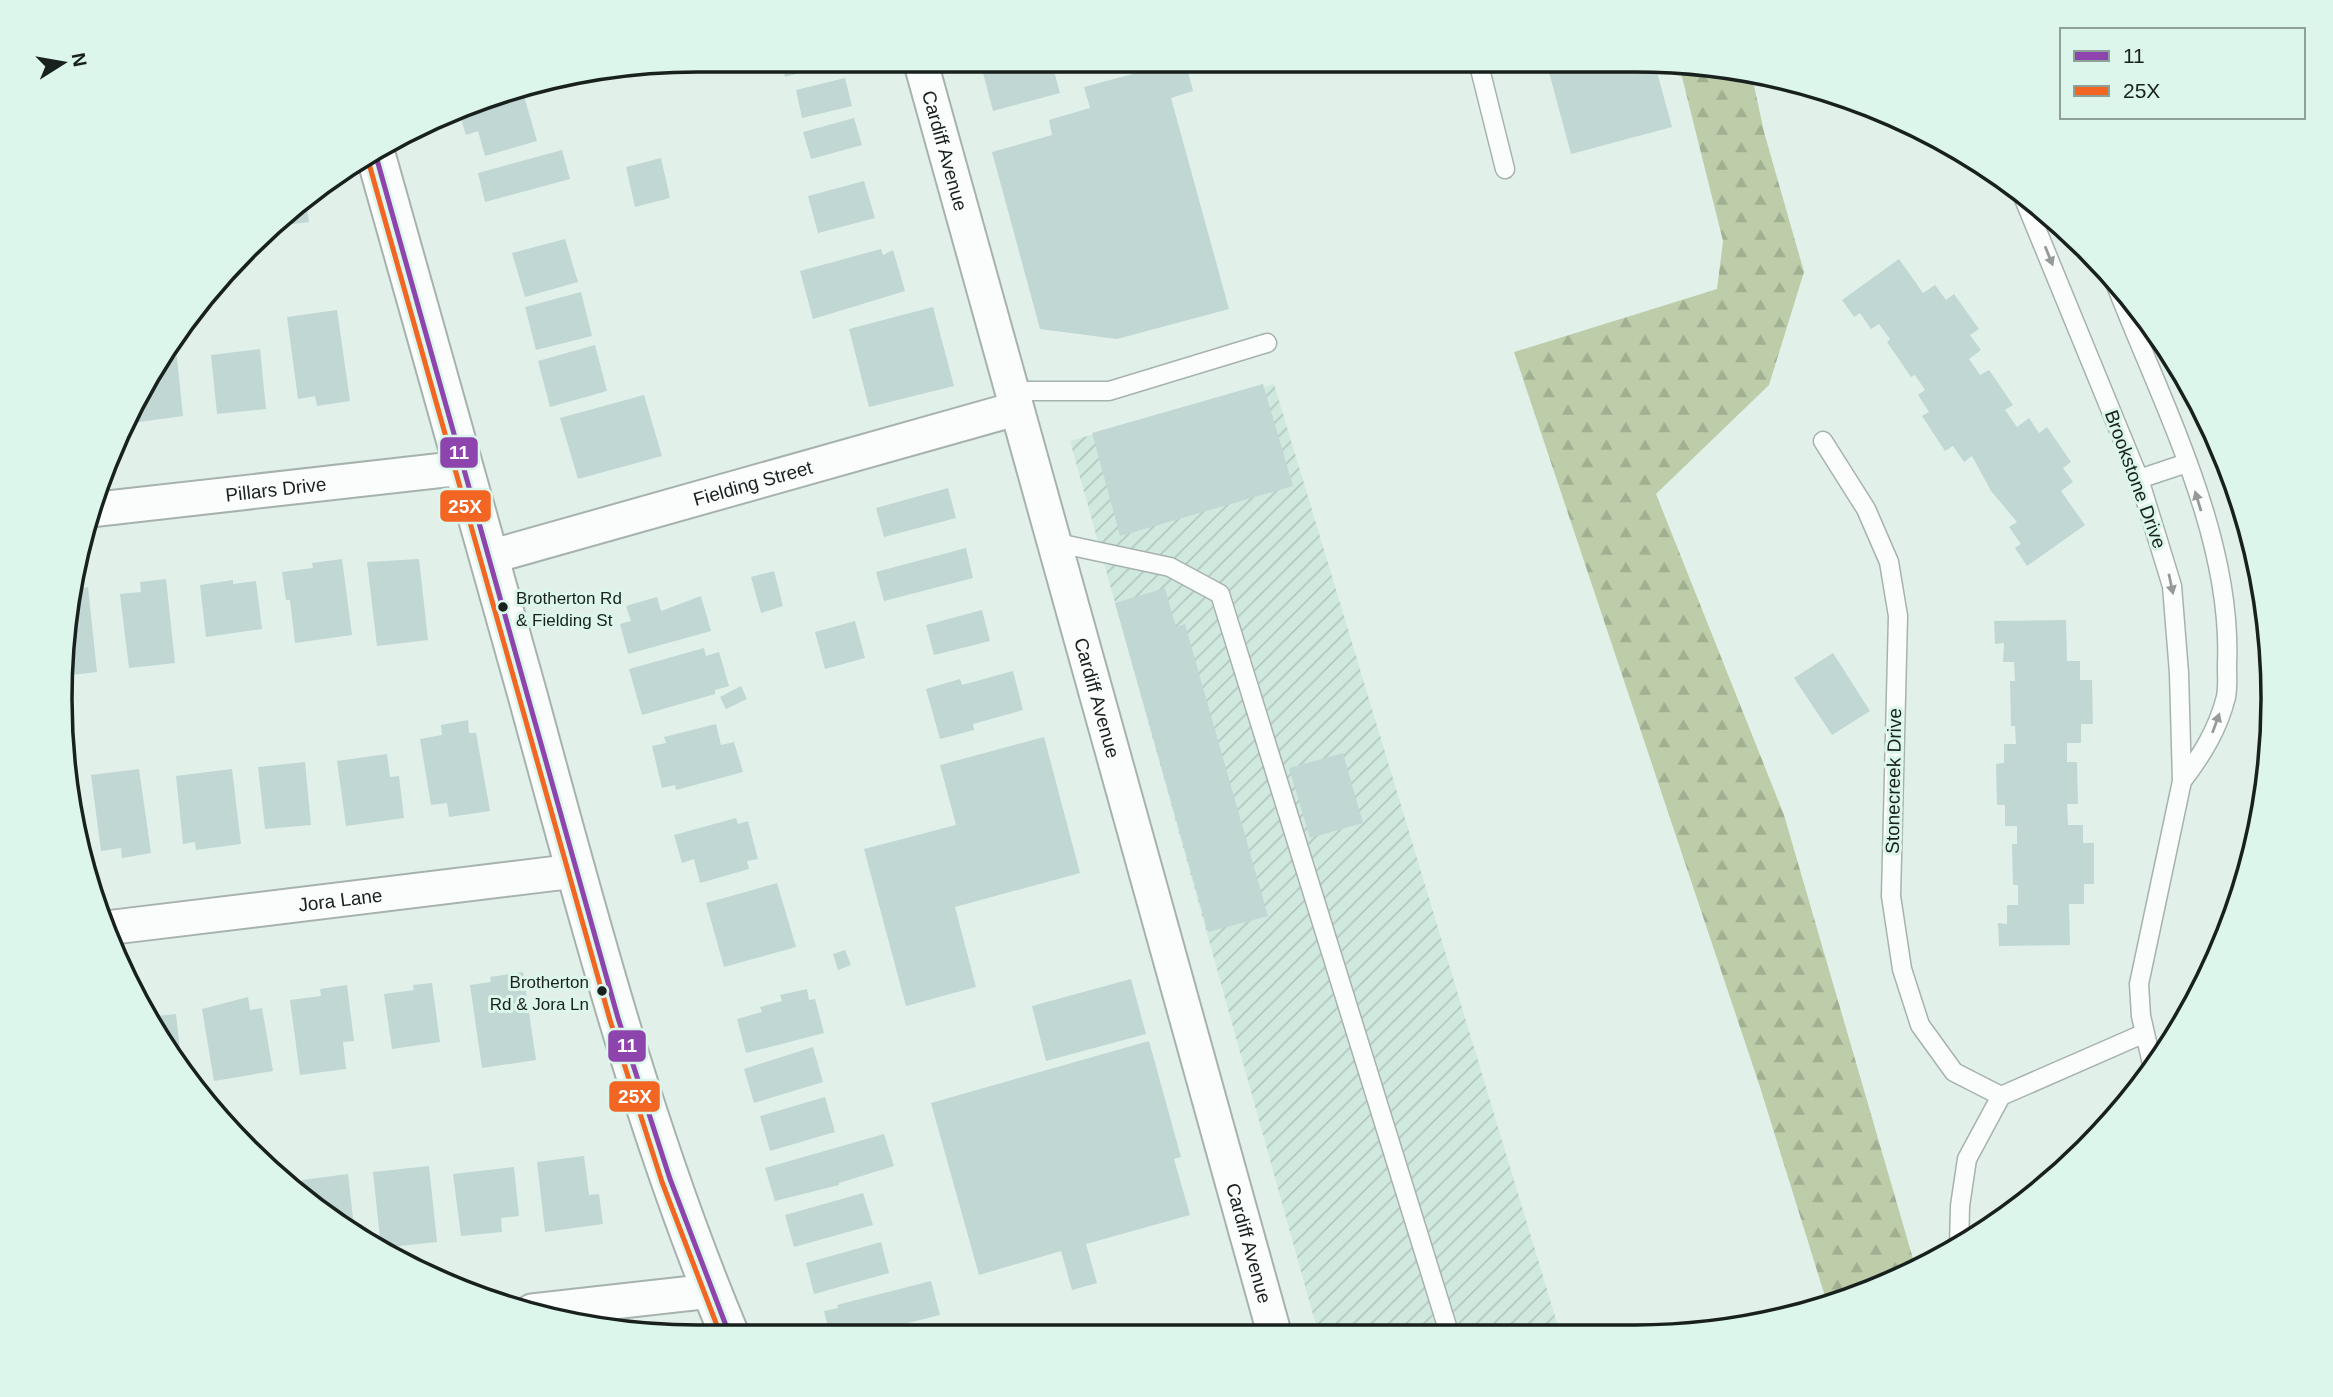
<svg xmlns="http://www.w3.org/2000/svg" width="2333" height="1397" viewBox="0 0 2333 1397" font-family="Helvetica,sans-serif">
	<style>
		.industrial { fill: url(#industrial-furrows) }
		.forest { fill: url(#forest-firs) }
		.building { fill: #c0d7d4 }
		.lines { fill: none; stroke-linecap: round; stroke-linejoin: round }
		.service-casing { stroke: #a7b2ae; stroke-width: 21 }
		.minor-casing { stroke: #a7b2ae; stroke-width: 37 }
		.tertiary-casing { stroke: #a7b2ae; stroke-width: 42 }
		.service { stroke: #fbfdfc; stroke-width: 18 }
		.minor { stroke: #fbfdfc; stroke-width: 33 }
		.tertiary { stroke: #fbfdfc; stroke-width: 38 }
		.bus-1-casing { stroke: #dcf6eb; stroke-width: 10 }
		.bus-2-casing { stroke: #dcf6eb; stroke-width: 10 }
		.bus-1 { stroke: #8e44ad; stroke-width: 5 }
		.bus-2 { stroke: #f26522; stroke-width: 5 }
		.oneway { fill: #959a98 }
		.bus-dot { fill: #18211d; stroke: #dcf6eb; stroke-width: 2.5 }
		.labels { text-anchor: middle; stroke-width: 6; stroke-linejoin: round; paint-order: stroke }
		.bus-label { font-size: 17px; fill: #18211d; stroke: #dcf6eb; text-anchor: start }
		.street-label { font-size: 19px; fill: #18211d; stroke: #dcf6eb }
		.rim { fill: none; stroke: #18211d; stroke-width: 3.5 }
		.line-badge { stroke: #dcf6eb; stroke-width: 2.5 }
		.badge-label { font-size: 19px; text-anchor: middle; font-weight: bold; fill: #fff }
	</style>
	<defs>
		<pattern id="industrial-furrows" width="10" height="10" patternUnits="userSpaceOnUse" patternTransform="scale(1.75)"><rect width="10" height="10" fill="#d0e9df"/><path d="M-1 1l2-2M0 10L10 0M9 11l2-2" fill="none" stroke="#b2c8bf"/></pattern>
		<pattern id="forest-firs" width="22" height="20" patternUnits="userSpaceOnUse" patternTransform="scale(1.75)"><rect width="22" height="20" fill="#bdcdaa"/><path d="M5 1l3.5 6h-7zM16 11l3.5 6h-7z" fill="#a2b092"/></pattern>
	</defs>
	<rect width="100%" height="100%" fill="#e2f0ea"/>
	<path class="industrial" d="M 1274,384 L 1561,1336 L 1319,1336 L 1070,441 Z"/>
	<path class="forest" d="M 1678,61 L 1752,76 L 1764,132 L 1804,272 L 1769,385 L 1656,494 L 1784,815 L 1916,1269 L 1828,1306 L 1760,1087 L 1514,352 L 1717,289 L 1723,241 Z"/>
	<path class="building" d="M 780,60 L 835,60 L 836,63 L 785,77 Z
		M 1029,60 L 1051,60 L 1060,93 L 993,111 L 983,73 Z
		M 1185,60 L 1193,91 L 1171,98 L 1229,309 L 1117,339 L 1040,329 L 992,152 L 1052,135 L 1049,120 L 1090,108 L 1084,87 Z
		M 1546,61 L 1654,61 L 1672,127 L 1571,154 Z
		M 845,78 L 852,106 L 802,118 L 796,90 Z
		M 522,89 L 537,141 L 485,156 L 478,131 L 466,135 L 459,112 L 493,93 Z
		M 854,118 L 862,145 L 811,159 L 803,132 Z
		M 562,150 L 570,179 L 485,202 L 478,173 Z
		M 661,158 L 670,198 L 635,207 L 626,167 Z
		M 864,181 L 875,218 L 818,233 L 808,196 Z
		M 305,196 L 309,222 L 278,226 Z
		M 565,239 L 578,282 L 525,297 L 512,253 Z
		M 881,249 L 883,255 L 893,250 L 905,291 L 813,319 L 800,271 Z
		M 1899,259 L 1923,293 L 1935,285 L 1946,300 L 1954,294 L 1979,329 L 1970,335 L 1981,350 L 1969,359 L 1980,375 L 1989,370 L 2000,386 L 2013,405 L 2005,410 L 2017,427 L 2029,418 L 2039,433 L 2047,427 L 2071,462 L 2063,468 L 2073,482 L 2061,491 L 2085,525 L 2027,566 L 2015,548 L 2021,544 L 2009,527 L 2017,522 L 1991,491 L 1972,456 L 1964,462 L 1953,446 L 1945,451 L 1922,416 L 1929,412 L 1918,395 L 1925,390 L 1915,375 L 1911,377 L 1887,342 L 1890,339 L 1879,324 L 1871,329 L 1860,313 L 1854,317 L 1842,300 Z
		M 581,292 L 592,336 L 536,350 L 525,307 Z
		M 933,307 L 954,386 L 869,407 L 849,329 Z
		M 337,310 L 350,401 L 317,406 L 315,396 L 298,399 L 287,317 Z
		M 595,345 L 607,391 L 550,407 L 538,361 Z
		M 176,349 L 183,416 L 132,423 L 131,417 L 164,350 Z
		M 260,349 L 266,409 L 217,414 L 211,355 Z
		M 1263,384 L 1293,486 L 1120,536 L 1092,433 Z
		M 644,395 L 662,456 L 578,479 L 560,418 Z
		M 948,488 L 956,518 L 884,537 L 876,508 Z
		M 966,548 L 973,578 L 884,601 L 876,572 Z
		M 342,559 L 352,635 L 295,643 L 290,600 L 286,600 L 282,572 L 313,568 L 312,563 Z
		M 419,559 L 428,640 L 377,646 L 367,562 Z
		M 774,571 L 783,606 L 761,613 L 751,577 Z
		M 166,579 L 175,663 L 129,668 L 120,594 L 141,592 L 140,582 Z
		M 233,580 L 233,584 L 256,581 L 262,629 L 206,637 L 200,585 Z
		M 88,587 L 97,672 L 63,676 L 78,589 Z
		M 1165,588 L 1176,627 L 1185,624 L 1268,916 L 1208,932 L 1115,603 Z
		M 701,596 L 711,631 L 628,654 L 620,624 L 631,621 L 626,606 L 657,597 L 661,611 Z
		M 982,610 L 990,641 L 934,655 L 926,625 Z
		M 2066,620 L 2067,661 L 2080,661 L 2080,680 L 2092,680 L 2093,724 L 2081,724 L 2081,743 L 2067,743 L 2067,762 L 2077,762 L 2078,804 L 2067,804 L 2068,825 L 2083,825 L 2083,843 L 2094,843 L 2094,884 L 2084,884 L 2084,904 L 2069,904 L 2070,945 L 1999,946 L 1998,923 L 2007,924 L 2007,905 L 2018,905 L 2018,885 L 2013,885 L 2012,844 L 2017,844 L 2017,826 L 2005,826 L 2005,805 L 1997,805 L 1996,764 L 2004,763 L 2004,744 L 2016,744 L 2015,726 L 2011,726 L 2010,681 L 2015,681 L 2014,662 L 2003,662 L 2004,643 L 1995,644 L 1994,621 Z
		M 855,621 L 865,658 L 825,669 L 815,632 Z
		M 704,648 L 706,656 L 719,652 L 729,686 L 715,690 L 715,694 L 642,715 L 629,669 Z
		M 1833,653 L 1870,711 L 1832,735 L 1794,678 Z
		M 1013,671 L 1023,710 L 973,724 L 974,730 L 940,739 L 926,689 L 960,679 L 962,685 Z
		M 741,686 L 747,699 L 726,709 L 720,697 Z
		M 468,720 L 469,733 L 476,733 L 490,811 L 449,817 L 447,803 L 431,805 L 420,739 L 442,735 L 441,725 Z
		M 716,724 L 721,745 L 734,742 L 743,772 L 676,790 L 675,785 L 662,788 L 652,746 L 666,743 L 664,737 Z
		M 1044,737 L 1080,873 L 955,907 L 976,987 L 906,1006 L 864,849 L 956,825 L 940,765 Z
		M 1343,753 L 1363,823 L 1310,838 L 1289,768 Z
		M 387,754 L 390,777 L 399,776 L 404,818 L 346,826 L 337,761 Z
		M 305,762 L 311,825 L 265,829 L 258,767 Z
		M 139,769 L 151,853 L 122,858 L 121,848 L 101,851 L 91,775 Z
		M 232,769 L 241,844 L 196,850 L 195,842 L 183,844 L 176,776 Z
		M 736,818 L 738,824 L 748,821 L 758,859 L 747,861 L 749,869 L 700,883 L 694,859 L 682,863 L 674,835 Z
		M 777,883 L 796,947 L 724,967 L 706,903 Z
		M 845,950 L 851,965 L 838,970 L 833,954 Z
		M 523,972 L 536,1060 L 482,1068 L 470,985 L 491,982 L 490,977 Z
		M 1131,979 L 1146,1034 L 1046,1061 L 1032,1006 Z
		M 432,983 L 440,1042 L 392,1049 L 384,994 L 414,990 L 413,985 Z
		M 347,985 L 354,1041 L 343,1042 L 346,1069 L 300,1075 L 290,1000 L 321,996 L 320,989 Z
		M 807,989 L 809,1000 L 815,999 L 824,1033 L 746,1053 L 737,1019 L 762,1012 L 760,1007 L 782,1001 L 780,995 Z
		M 248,997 L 250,1010 L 262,1008 L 273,1071 L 214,1081 L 202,1009 Z
		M 151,1012 L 157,1012 L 157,1016 L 176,1014 L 182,1069 Z
		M 1149,1041 L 1181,1157 L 1174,1159 L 1190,1215 L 1086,1244 L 1097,1283 L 1072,1290 L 1061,1251 L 979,1275 L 931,1103 Z
		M 813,1047 L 823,1082 L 754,1103 L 744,1069 Z
		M 825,1097 L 835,1132 L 770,1151 L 760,1116 Z
		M 884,1134 L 894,1166 L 839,1183 L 839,1185 L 775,1201 L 765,1168 Z
		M 584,1156 L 589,1195 L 599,1194 L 603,1224 L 545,1232 L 537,1162 Z
		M 429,1166 L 437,1242 L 381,1248 L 373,1172 Z
		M 514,1167 L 519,1216 L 501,1218 L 502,1232 L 461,1236 L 453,1174 Z
		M 2064,1169 L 2056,1179 L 2047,1185 L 2044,1174 Z
		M 348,1174 L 355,1236 L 343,1230 L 304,1192 L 302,1180 Z
		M 863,1193 L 873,1225 L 794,1247 L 785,1215 Z
		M 881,1242 L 889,1273 L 814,1294 L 806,1263 Z
		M 931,1281 L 940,1315 L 856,1336 L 830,1336 L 824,1311 L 838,1308 L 837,1305 Z"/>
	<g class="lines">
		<g class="service-casing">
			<path id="service" d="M 1478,61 L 1505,169
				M 2022,194 L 2139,479 L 2172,586 L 2179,673 L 2182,781 L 2139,984 L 2141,1016 L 2153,1068
				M 2114,280 C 2160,400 2233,535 2227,665 C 2227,675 2228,687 2226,697 C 2218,729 2202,755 2182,781
				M 1010,391 L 1109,391 L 1267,343
				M 1823,441 L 1866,509 L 1889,562 L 1898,616 L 1891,896 L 1902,969 L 1920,1025 L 1954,1072 L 2001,1096
				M 2139,479 L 2187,463
				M 1053,542 L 1170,567 L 1220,594 L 1450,1336
				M 2001,1096 L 2145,1033
				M 1959,1248 L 1960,1206 L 1967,1159 L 2001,1096"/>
		</g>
		<g class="minor-casing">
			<g id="minor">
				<path id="s1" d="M 920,60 L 1275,1336"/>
				<path id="s2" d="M 90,510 L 462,468"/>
				<path id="s3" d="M 490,557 L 1015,409"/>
				<path id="s4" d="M 106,928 L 575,871"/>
				<path d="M 532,1311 L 711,1291"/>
			</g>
		</g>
		<g class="tertiary-casing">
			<path id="tertiary" d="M 376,156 C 426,335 478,513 527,693 C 586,909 643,1129 730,1336"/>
		</g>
		<use href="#service" class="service"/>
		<use href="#minor" class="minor"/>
		<use href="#tertiary" class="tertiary"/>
		<g class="bus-1-casing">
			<path id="bus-1" d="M 376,156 L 618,1018 L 670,1179 L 730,1336"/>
		</g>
		<g class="bus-2-casing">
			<path id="bus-2" d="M 368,160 L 610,1020 L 662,1182 L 721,1336"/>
		</g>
		<use href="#bus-1" class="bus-1"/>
		<use href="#bus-2" class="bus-2"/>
	</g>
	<defs><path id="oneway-solid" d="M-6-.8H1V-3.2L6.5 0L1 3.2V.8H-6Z" transform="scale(1.75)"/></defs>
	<g class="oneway">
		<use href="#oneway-solid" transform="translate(2049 256) rotate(68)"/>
		<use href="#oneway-solid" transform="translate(2198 501) rotate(-107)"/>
		<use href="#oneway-solid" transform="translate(2171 584) rotate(78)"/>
		<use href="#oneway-solid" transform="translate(2216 723) rotate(-70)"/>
	</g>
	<g class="bus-dot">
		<circle cx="503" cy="607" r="6"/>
		<circle cx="602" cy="991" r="6"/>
	</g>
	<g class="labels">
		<g class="bus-label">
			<text x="516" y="604">Brotherton Rd<tspan x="516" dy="22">&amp; Fielding St</tspan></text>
			<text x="589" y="988" text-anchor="end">Brotherton<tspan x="589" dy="22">Rd &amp; Jora Ln</tspan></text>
		</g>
		<g class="street-label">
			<text dy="7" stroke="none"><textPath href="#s1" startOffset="94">Cardiff Avenue</textPath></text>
			<text transform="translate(2136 479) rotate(70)" y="7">Brookstone Drive</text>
			<text dy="7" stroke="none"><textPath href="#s3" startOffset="273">Fielding Street</textPath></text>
			<text dy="7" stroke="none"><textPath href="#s2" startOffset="187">Pillars Drive</textPath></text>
			<text dy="7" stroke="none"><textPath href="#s1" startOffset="662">Cardiff Avenue</textPath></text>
			<text transform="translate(1893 781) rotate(-89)" y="7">Stonecreek Drive</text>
			<text dy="7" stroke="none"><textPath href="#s4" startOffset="236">Jora Lane</textPath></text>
			<text dy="7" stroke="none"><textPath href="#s1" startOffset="1228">Cardiff Avenue</textPath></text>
		</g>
	</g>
	<path d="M0 0H2333V1397H0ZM698 72H1635A626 626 0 0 1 2261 698V699A626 626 0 0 1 1635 1325H698A626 626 0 0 1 72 699V698A626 626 0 0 1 698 72Z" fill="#dcf6eb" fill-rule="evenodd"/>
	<path class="rim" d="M698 72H1635A626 626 0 0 1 2261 698V699A626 626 0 0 1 1635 1325H698A626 626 0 0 1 72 699V698A626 626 0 0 1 698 72Z"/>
	<g class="line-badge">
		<rect x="439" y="436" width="40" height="33" rx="7" fill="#8e44ad"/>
		<rect x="439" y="489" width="53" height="34" rx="7" fill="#f26522"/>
		<rect x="607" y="1029" width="40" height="34" rx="7" fill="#8e44ad"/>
		<rect x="608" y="1080" width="53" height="33" rx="7" fill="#f26522"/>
	</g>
	<g class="badge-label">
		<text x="459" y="459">11</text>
		<text x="465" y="513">25X</text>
		<text x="627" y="1052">11</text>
		<text x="635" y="1103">25X</text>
	</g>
	<rect x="2060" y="28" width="245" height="91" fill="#dcf6eb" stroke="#8ea199" stroke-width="2"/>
	<rect x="2074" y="51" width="35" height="10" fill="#8e44ad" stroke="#8ea199" stroke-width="2"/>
	<text x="2123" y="63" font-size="21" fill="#18211d">11</text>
	<rect x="2074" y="86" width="35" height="10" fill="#f26522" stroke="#8ea199" stroke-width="2"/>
	<text x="2123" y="98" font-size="21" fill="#18211d">25X</text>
	<g transform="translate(63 63) rotate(79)" stroke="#dcf6eb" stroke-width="5" paint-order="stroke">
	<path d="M0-5L12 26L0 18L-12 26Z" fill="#18211d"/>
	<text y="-10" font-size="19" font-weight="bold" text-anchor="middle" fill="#18211d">N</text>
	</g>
</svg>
